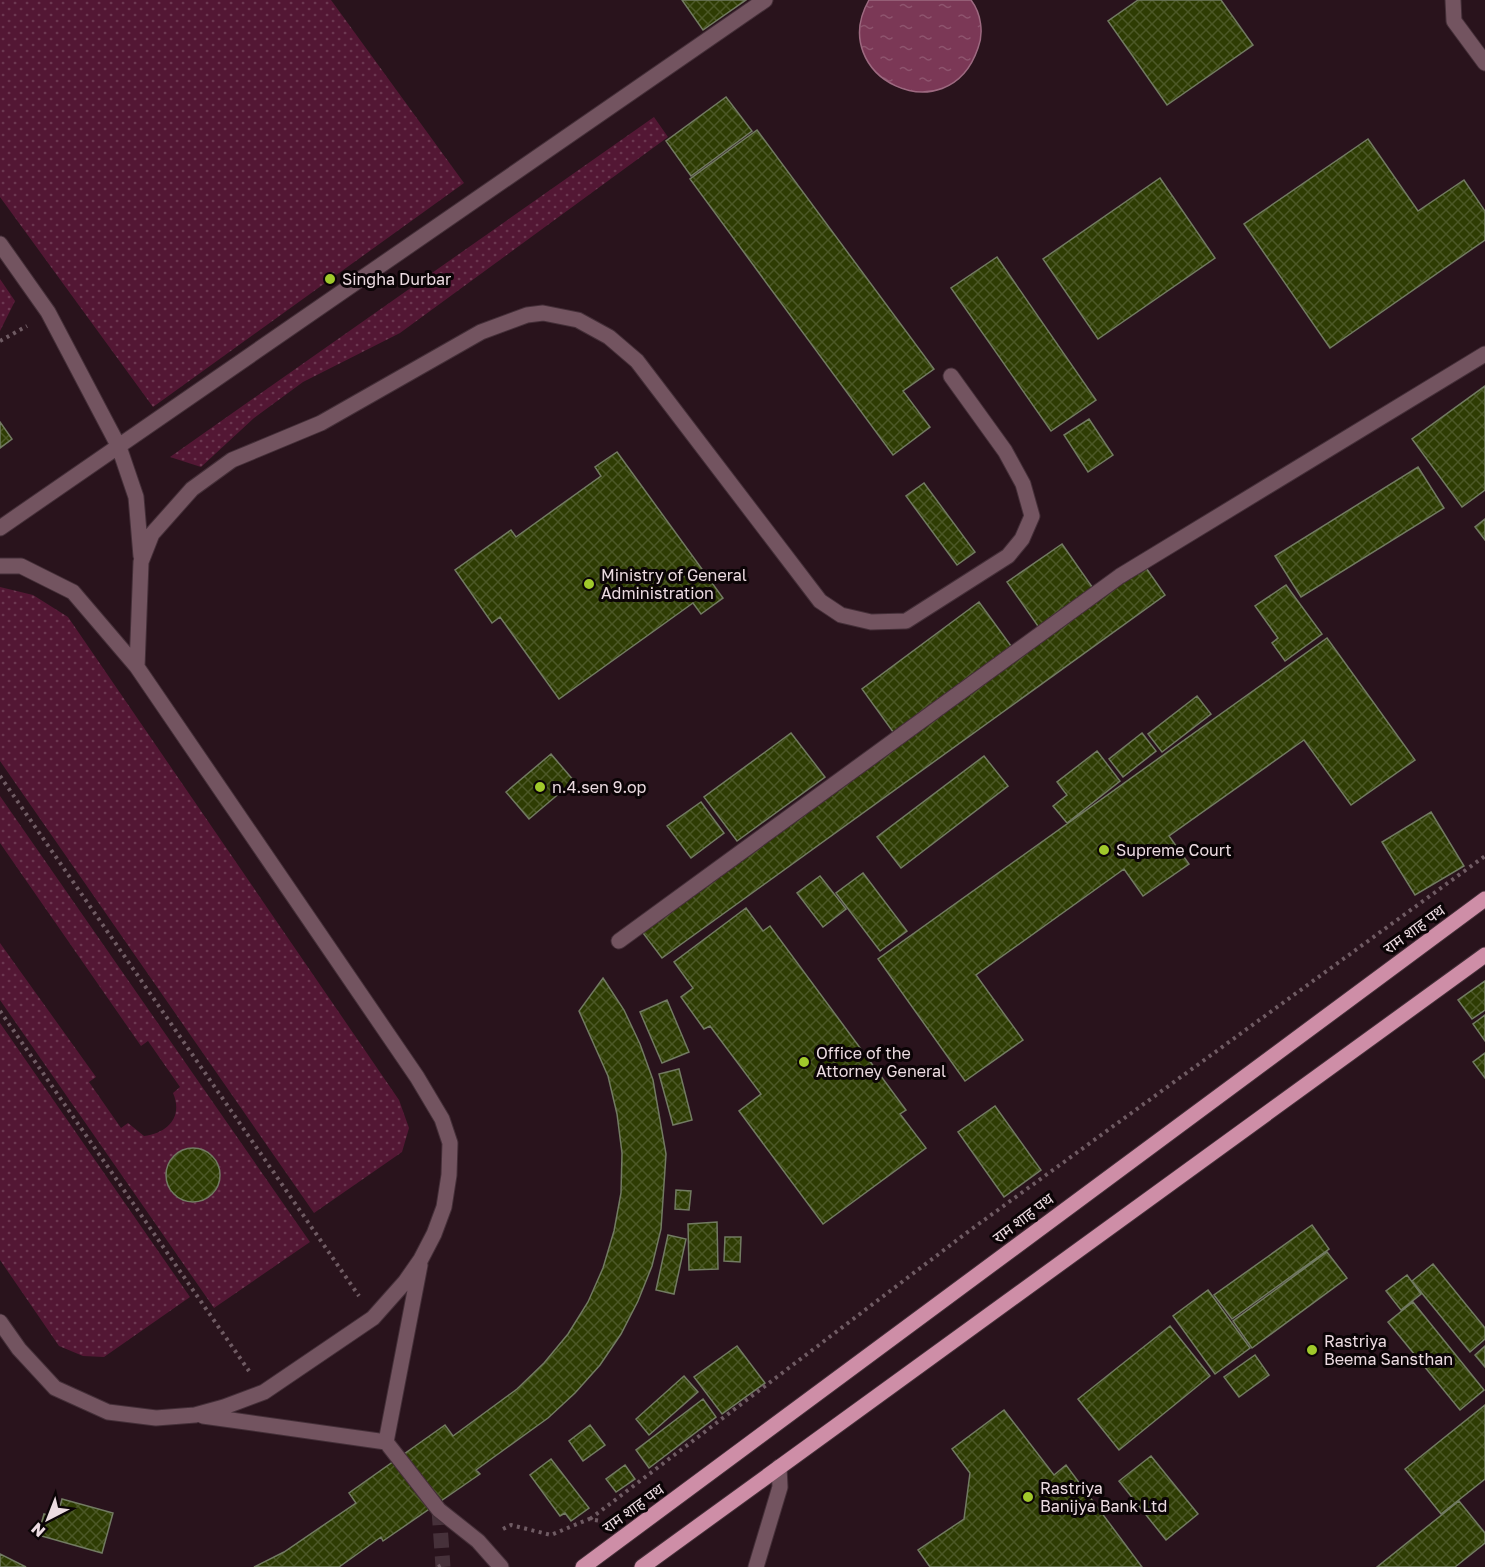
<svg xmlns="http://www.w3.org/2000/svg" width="1485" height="1567" viewBox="0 0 1485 1567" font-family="'Golos Text','Noto Sans Devanagari',sans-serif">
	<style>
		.green { fill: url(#green-dots) }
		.water { fill: url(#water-ripples); stroke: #9d6980; stroke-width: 1.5 }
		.building { fill: url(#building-cross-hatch); stroke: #727b62; stroke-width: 1.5 }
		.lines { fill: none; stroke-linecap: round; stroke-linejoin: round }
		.minor-tunnel { stroke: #46313a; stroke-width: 15; stroke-dasharray: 15 8; stroke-linecap: butt }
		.minor-casing { stroke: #442f38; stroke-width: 17 }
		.major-casing { stroke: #442f38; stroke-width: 17 }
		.path { stroke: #6f5b63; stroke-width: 4; stroke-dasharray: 3 4.5; stroke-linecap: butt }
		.minor { stroke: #735460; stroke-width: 15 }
		.major { stroke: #ce8ea7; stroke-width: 15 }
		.poi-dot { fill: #a0c92b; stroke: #0b0406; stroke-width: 2 }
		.labels { text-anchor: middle; stroke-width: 6; stroke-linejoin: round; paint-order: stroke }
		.poi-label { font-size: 16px; fill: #ecdbe1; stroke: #0b0406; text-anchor: start }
		.street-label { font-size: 16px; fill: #ecdbe1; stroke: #0b0406 }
	</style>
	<defs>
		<pattern id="green-dots" width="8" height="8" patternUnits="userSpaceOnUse" patternTransform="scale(1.5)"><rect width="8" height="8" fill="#531734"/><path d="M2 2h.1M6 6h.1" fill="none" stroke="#6c3851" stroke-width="1.8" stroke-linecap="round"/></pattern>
		<pattern id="water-ripples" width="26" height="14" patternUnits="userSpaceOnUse" patternTransform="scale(1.5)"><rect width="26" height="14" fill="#7b3856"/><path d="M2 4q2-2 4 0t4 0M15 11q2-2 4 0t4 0" fill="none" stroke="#8e546e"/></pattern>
		<pattern id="building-cross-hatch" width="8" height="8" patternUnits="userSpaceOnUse" patternTransform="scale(1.5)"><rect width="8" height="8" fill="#2e3c03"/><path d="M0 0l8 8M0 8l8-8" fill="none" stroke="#4c5827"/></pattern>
	</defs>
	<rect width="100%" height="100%" fill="#29131c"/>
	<path class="green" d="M 0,0 L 331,0 L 464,183 L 153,407 L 0,197 Z
		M 654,117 L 668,137 L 400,333 L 303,382 L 254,418 L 201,467 L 170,457 Z
		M 0,279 L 15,301 L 0,331 Z
		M 0,587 L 33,595 L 68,617 L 399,1100 L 409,1128 L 402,1152 L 314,1213 L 0,761 Z
		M 0,796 L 310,1242 L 214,1308 L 0,1000 L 0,943 L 96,1077 L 89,1082 L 121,1128 L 128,1123 L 144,1136 C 169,1133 183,1116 173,1093 L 180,1087 L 148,1041 L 141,1046 L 0,843 Z
		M 0,1023 L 190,1297 L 104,1357 L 83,1356 L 59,1346 L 0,1260 Z"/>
	<path class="water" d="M 869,0 L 971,0 C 981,13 984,33 978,48 C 948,136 825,77 869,0 Z"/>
	<path class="building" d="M 682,0 L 746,0 L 703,30 Z
		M 1138,0 L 1221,0 L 1253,45 L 1167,105 L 1108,21 Z
		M 726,97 L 752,131 L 691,176 L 666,141 Z
		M 757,130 L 934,369 L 903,391 L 930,427 L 893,455 L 690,179 Z
		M 1368,139 L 1418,211 L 1464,180 L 1485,211 L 1485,240 L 1330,348 L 1244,224 Z
		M 1160,178 L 1215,258 L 1098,339 L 1043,259 Z
		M 997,257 L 1096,400 L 1051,431 L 951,288 Z
		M 1485,386 L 1485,490 L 1462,507 L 1412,439 Z
		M 1089,419 L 1113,455 L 1088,472 L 1064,435 Z
		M 0,422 L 12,439 L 0,448 Z
		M 617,452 L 723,598 L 701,614 L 693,603 L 559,699 L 500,617 L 492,623 L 455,570 L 511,530 L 516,537 L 601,476 L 595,467 Z
		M 1418,467 L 1444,508 L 1301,597 L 1275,556 Z
		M 924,483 L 975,552 L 957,565 L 906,496 Z
		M 1485,519 L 1485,540 L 1475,527 Z
		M 1062,544 L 1095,591 L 1040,629 L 1007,582 Z
		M 1144,565 L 1165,595 L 662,958 L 640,929 Z
		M 1286,585 L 1322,634 L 1285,661 L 1272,643 L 1278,638 L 1255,606 Z
		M 979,602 L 1014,650 L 896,736 L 862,689 Z
		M 1327,638 L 1415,760 L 1351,805 L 1304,740 L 1169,836 L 1189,864 L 1143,896 L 1124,869 L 976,975 L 1023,1040 L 965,1081 L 878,959 Z
		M 1197,696 L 1211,714 L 1162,752 L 1148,734 Z
		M 791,733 L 825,777 L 737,841 L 704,797 Z
		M 1142,733 L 1156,751 L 1123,777 L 1109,759 Z
		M 1097,751 L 1120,781 L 1067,823 L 1053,806 L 1067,795 L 1057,782 Z
		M 551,754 L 574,781 L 529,819 L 506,792 Z
		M 984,756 L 1008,786 L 901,868 L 877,837 Z
		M 701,802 L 724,833 L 691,858 L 667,826 Z
		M 1431,812 L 1464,866 L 1415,895 L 1382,842 Z
		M 863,873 L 907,931 L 880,951 L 836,893 Z
		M 820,876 L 846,909 L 823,927 L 797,893 Z
		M 746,908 L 763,931 L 770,926 L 906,1110 L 900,1114 L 926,1148 L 823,1224 L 739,1111 L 761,1094 L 710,1026 L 704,1029 L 681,997 L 693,988 L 674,962 Z
		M 603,978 L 624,1010 L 640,1044 L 653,1080 L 666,1154 L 661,1229 L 652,1266 L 638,1301 L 621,1334 L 600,1365 L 575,1393 L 548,1418 L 476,1470 L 480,1474 L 383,1541 L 381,1537 L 339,1567 L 254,1567 L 284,1552 L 356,1503 L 349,1493 L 445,1425 L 453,1436 L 517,1389 L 544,1363 L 568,1334 L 588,1302 L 603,1268 L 614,1231 L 621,1193 L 622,1153 L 617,1114 L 608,1076 L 579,1011 Z
		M 1485,981 L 1485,1010 L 1472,1019 L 1458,1000 Z
		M 667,1000 L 689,1052 L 662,1063 L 640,1012 Z
		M 1485,1015 L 1485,1041 L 1473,1024 Z
		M 1485,1053 L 1485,1078 L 1473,1062 Z
		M 679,1069 L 692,1120 L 673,1125 L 659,1074 Z
		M 995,1106 L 1041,1170 L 1004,1197 L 958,1132 Z
		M166 1175a27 27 0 1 1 54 0a27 27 0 1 1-54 0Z
		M 676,1190 L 691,1191 L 689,1210 L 675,1209 Z
		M 717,1222 L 718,1269 L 689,1270 L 688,1224 Z
		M 1312,1225 L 1329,1249 L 1232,1319 L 1214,1295 Z
		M 668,1235 L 686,1239 L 674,1294 L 656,1290 Z
		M 725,1237 L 741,1237 L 740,1262 L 724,1261 Z
		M 1327,1252 L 1347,1278 L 1252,1348 L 1233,1321 Z
		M 1433,1264 L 1485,1328 L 1485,1339 L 1470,1352 L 1412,1281 Z
		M 1407,1275 L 1421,1294 L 1401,1310 L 1386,1291 Z
		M 1208,1290 L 1250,1348 L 1215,1374 L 1173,1316 Z
		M 1413,1302 L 1484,1390 L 1460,1410 L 1388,1322 Z
		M 1170,1326 L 1210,1376 L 1119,1450 L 1078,1399 Z
		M 737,1346 L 765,1383 L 722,1414 L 694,1377 Z
		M 1485,1346 L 1485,1367 L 1475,1355 Z
		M 1255,1355 L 1269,1375 L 1239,1397 L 1224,1377 Z
		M 684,1376 L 698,1392 L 649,1435 L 636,1419 Z
		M 703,1399 L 716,1417 L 649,1468 L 636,1450 Z
		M 1485,1405 L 1485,1479 L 1441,1514 L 1405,1469 Z
		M 1004,1410 L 1054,1475 L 1066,1465 L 1142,1567 L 930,1567 L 918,1550 L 964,1519 L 970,1473 L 952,1449 Z
		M 590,1425 L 605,1445 L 583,1461 L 569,1441 Z
		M 1151,1456 L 1198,1514 L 1166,1540 L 1119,1481 Z
		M 551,1459 L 589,1508 L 571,1521 L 565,1513 L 560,1516 L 530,1475 Z
		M 625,1465 L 635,1479 L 616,1492 L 606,1479 Z
		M 62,1499 L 113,1513 L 102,1553 L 38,1535 L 44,1514 L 57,1518 Z
		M 1459,1501 L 1485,1533 L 1485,1543 L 1455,1567 L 1377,1567 Z
		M 0,1554 L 26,1567 L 0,1567 Z"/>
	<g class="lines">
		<path class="minor-tunnel" d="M 439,1510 L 443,1567"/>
		<g class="minor-casing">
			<path id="minor" d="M 1453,0 L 1454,21 L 1485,63
				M 0,244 L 48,312 L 119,447 L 136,497 L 141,556
				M 0,528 L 765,0
				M 0,566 L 21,566 L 73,592 L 137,667 L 417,1077 L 442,1119 L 450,1143 L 449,1175 L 444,1207 L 434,1234 L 421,1259 L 405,1282 L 373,1318 L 264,1392 L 224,1407 L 195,1415 L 156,1418 L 108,1412 L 55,1388 L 19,1349 L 0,1322
				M 137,667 L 141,562 L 152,534 L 192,489 L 232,460 L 321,423 L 481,332 L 527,315 L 543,313 L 578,320 L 609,337 L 637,361 L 820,601 L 841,615 L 871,622 L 906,621 L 1008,556 L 1022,539 L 1032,516 L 1023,484 L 1005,451 L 951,376
				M 619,941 L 1120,576 L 1485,354
				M 203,1416 L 386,1442 L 439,1510 L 478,1541 L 501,1567
				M 386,1442 L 420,1265
				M 756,1567 L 780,1487 L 779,1467"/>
		</g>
		<g class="major-casing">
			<path id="major" d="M 583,1567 L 1485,899
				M 642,1567 L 1485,955"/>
		</g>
		<path class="path" d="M 0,341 L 27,326
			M 0,776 L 359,1296
			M 0,1011 L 249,1371
			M 590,1519 L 969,1231 L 1485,856
			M 503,1529 L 511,1525 L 551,1535 L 589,1519 L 601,1521
			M 438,1567 L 442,1565"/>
		<use href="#minor" class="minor"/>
		<use href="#major" class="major"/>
	</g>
	<g class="poi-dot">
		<circle cx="330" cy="279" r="6"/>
		<circle cx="589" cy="584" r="6"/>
		<circle cx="540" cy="787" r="6"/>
		<circle cx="1104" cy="850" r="6"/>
		<circle cx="804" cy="1062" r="6"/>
		<circle cx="1312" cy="1350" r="6"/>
		<circle cx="1028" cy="1497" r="6"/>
	</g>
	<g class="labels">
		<g class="poi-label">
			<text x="342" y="285">Singha Durbar</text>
			<text x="601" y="581">Ministry of General<tspan x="601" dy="18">Administration</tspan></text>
			<text x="552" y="793">n.4.sen 9.op</text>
			<text x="1116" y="856">Supreme Court</text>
			<text x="816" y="1059">Office of the<tspan x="816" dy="18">Attorney General</tspan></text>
			<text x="1324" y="1347">Rastriya<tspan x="1324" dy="18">Beema Sansthan</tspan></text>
			<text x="1040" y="1494">Rastriya<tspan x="1040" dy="18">Banijya Bank Ltd</tspan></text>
		</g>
		<g class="street-label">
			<text transform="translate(1414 929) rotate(-36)" y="6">राम शाह पथ</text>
			<text transform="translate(1023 1218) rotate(-37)" y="6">राम शाह पथ</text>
			<text transform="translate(633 1508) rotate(-36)" y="6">राम शाह पथ</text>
		</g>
	</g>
	<g transform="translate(48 1519) rotate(222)" stroke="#0b0406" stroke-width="4.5" paint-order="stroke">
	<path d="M0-4.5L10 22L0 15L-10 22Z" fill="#ecdbe1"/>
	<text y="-9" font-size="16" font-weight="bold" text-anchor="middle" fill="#ecdbe1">N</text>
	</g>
</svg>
